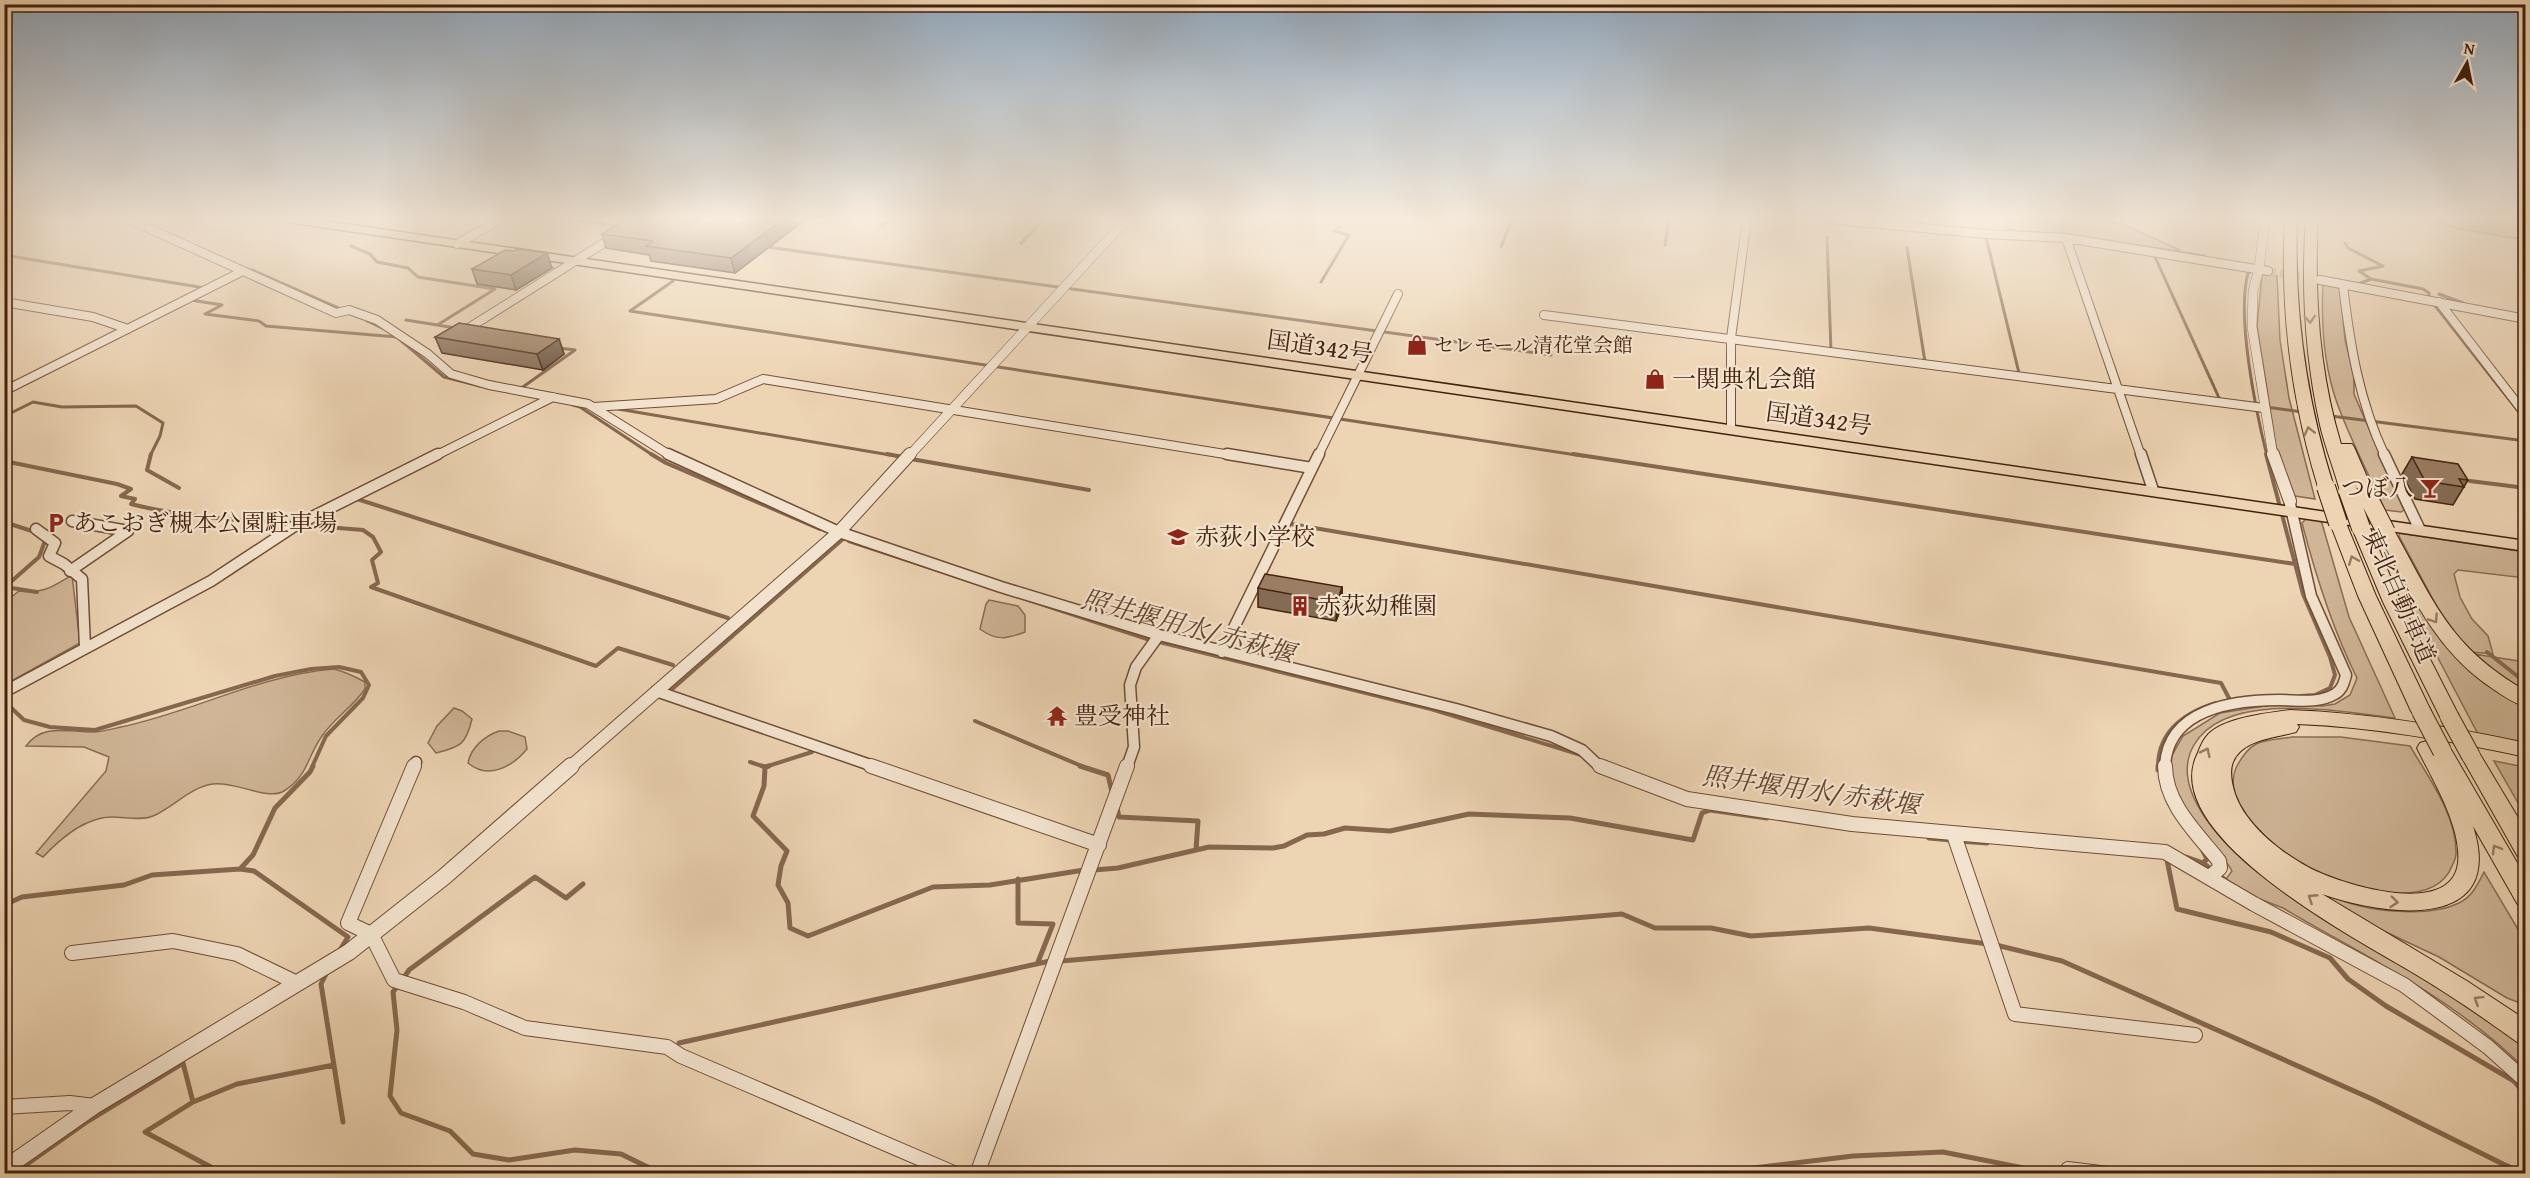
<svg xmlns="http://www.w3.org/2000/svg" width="2530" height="1178" viewBox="0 0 2530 1178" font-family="'Gentium Book Plus','Noto Serif JP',serif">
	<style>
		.green { fill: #d0b697; stroke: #8a6c52; stroke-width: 1.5 }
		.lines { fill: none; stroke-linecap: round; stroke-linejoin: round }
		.stream-far2 { stroke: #86684f; stroke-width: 3 }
		.stream-far1 { stroke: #86684f; stroke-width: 4 }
		.stream { stroke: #86684f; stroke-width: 5 }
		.minor-tunnel { stroke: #cbb092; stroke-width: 8; stroke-dasharray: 8 4; stroke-linecap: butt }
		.minor-far2-casing { stroke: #6e4e37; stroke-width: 10 }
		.minor-far1-casing { stroke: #6e4e37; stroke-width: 13 }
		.minor-casing { stroke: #6e4e37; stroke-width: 16 }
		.tertiary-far2-casing { stroke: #6e4e37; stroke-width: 10 }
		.tertiary-far1-casing { stroke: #6e4e37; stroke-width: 14 }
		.tertiary-casing { stroke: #6e4e37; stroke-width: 18 }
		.trunk-casing { stroke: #43210e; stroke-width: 3 }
		.motorway-casing { stroke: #43210e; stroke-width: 2 }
		.minor-far2 { stroke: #f3e3ce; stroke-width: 8 }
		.minor-far1 { stroke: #f3e3ce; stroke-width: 10 }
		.minor { stroke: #f3e3ce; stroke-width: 14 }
		.tertiary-far2 { stroke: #f3e3ce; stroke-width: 9 }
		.tertiary-far1 { stroke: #f3e3ce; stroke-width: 12 }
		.tertiary { stroke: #f3e3ce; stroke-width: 16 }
		.trunk { fill: #edd4b3; fill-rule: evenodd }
		.motorway { fill: #edd4b3; fill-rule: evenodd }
		.motorway-bridge-casing { stroke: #43210e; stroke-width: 20; stroke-linecap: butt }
		.motorway-bridge { stroke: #edd4b3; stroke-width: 18 }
		.wall { fill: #856c56; stroke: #43210e; stroke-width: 1.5 }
		.shaded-wall { fill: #6c5846; stroke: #43210e; stroke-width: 1.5 }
		.building { fill: #9b7e64; stroke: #43210e; stroke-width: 1.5 }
		.oneway { stroke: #987a60 }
		.labels { text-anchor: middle; stroke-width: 4.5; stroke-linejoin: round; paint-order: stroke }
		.far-poi-label { font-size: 20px; fill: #43210e; stroke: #f3e3ce; text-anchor: start }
		.street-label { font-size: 24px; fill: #43210e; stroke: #f3e3ce }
		.poi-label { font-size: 24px; fill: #43210e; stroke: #f3e3ce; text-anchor: start }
		.water-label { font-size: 26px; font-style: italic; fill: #65442f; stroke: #f3e3ce }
	</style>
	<rect width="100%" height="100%" fill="#edd4b3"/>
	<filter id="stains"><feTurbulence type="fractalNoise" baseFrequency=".00333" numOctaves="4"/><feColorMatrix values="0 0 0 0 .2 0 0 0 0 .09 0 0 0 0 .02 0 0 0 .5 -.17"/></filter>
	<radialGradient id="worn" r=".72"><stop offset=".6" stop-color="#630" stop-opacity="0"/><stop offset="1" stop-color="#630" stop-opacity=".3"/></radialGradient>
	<path class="green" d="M 2006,219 L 2083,219 L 2122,224 L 2180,250 L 2165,251 L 2015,232 L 2005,227 Z
		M 2427,219 L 2525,219 L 2525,240 L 2460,229 Z
		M 2266,274 L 2277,276 L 2280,340 L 2289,398 L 2315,499 L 2295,496 L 2290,491 L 2277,452 L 2257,326 L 2262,275 Z
		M 2323,284 L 2340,288 L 2345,340 L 2354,376 L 2354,394 L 2404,510 L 2401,512 L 2385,510 C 2369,475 2350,439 2337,403 C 2324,366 2321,323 2323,284 Z
		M 2307,518 L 2321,520 L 2349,617 L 2395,718 C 2342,712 2226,689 2194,745 C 2167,791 2228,849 2261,875 C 2275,886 2292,895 2308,904 C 2340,924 2372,943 2405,963 C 2446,989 2485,1017 2525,1044 L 2525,1069 C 2457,1000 2366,957 2283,908 L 2252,896 L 2226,879 L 2232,871 C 2217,844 2189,825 2176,796 C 2172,785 2172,770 2170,759 L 2183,736 L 2220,713 L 2283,703 L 2322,706 L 2335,704 L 2350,695 L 2357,678 C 2332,628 2316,577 2302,523 Z
		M 2400,533 L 2525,552 L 2525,578 L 2458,570 L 2454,574 L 2460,597 L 2472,619 L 2488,636 L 2493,654 L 2470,652 L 2443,618 L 2399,536 Z
		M 2393,565 L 2443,643 L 2467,666 L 2525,703 L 2525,743 L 2478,734 L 2428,639 Z
		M 72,575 L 80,643 L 8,683 L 11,672 L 5,670 L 5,662 L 9,658 L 5,657 L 5,602 L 19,591 C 43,594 52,587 72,575 Z
		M 989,600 L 1018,606 L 1025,615 L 1025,632 C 1007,639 996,641 980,629 L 986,604 Z
		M 2474,654 L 2525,662 L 2525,692 L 2500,676 Z
		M 334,669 C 346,672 354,676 365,682 L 365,689 C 353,707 334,718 322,736 C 307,757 308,776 284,791 C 268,801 235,781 213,784 C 190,787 174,807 153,816 C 142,821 125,817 112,817 C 85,817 61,838 43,857 L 36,853 L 106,771 L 109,757 L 84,747 L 26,746 C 43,723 68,732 93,732 C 102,732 112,729 121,727 C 193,712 259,675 334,669 Z
		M 454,708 L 462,711 L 472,719 C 466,744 461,747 436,753 L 428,743 L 437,726 Z
		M 499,731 L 508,731 L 525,737 L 527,749 C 512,767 488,780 468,763 C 471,747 485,736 499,731 Z
		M 2292,737 L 2341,737 L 2410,746 C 2428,777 2457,815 2456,854 C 2456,858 2454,862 2452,866 C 2434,912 2349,889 2316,873 C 2287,859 2219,806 2236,768 C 2240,760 2247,749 2256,744 C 2266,739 2281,739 2292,737 Z
		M 2494,761 L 2525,767 L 2525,815 Z
		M 2274,861 C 2292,872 2310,885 2329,895 C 2361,911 2426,919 2459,903 C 2472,897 2478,884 2484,872 L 2525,941 L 2525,1005 L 2507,998 L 2439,957 L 2358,919 Z"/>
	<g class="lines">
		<path class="stream-far2" d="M 564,219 L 617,226
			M 882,226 L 891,219
			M 1827,237 L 1831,351
			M 1986,237 L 2019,373
			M 2087,238 L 2204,256
			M 1021,243 L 1045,219
			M 2345,243 L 2348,248 L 2383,266 L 2359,271 L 2371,279
			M 1665,245 L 1669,219
			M 351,246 L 370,254 L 377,262 L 408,268 L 418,277 L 495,289 L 439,324
			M 767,247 L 1551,355
			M 1501,247 L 1512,219
			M 1907,248 L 1925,362
			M 4,255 L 205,288
			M 2155,257 L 2220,400
			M 252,270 L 341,309
			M 2249,270 C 2235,311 2256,412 2267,456
			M 673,281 L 630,311 L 1583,456
			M 1321,282 L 1349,235 L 1334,231 L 1340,227
			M 2358,284 L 2371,279 L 2423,289 L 2429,293 L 2429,298 L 2526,421
			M 2439,294 L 2463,303
			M 191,300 L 222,305 L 205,314 L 259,321 L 266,326 L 397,337
			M 406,320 L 456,328
			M 367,321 L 382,328
			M 398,338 L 444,377 L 480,386
			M 520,389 L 575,350 L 559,348
			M 573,405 L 580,407 L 654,456
			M 2266,407 L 2303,412
			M 618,409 L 896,456
			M 4,410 L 13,412 L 33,402 L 62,407 L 136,406 L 163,423 L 160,436 L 150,456
			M 2331,416 L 2526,441"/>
		<path class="stream-far1" d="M 151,454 L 147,470 L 179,488
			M 651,454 L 666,463 L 820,529
			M 887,454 L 903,457
			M 1573,454 L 2295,564
			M 2266,454 L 2303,594 L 2330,657 L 2335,675 L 2330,688 L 2315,695 L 2301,696
			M 911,459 L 1089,490
			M 4,461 L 117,484 L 131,489 L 121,496 L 135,499 L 131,504 C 185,518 240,520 295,524
			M 2470,481 L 2526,488
			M 357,499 L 728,618
			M 4,522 L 35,532
			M 1291,524 L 2221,683 L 2230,700
			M 302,525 L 363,530 L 373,537 L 381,552 L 372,560 L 378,583 L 371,587 L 596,666 L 618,648 L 673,665
			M 849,541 L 1147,639 L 1431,709 L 1581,755
			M 37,592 L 5,587 L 39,557 L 45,541
			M 2487,652 L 2526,683
			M 670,691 L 843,539
			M 4,701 L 24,720 L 50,727 L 95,730 L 275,676 L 311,669 L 339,667 L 361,672 L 369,685 L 363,698 L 326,736 L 312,767
			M 975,721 L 1084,767
			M 750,762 L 765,767
			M 765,767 L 812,752
			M 2158,767 C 2158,732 2184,713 2216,703"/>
		<path class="stream" d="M 762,766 L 765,767 L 764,786 L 753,816 L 787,851 L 781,866 L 778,885 L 788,903 L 790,928 L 808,936 L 933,887 L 990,885 L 1084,870
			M 1080,766 L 1108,775 L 1112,792
			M 765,767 L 769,766
			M 2158,770 L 2158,766
			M 1117,808 L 1119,817 L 1198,821 L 1196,850
			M 1929,838 L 1951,840
			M 1959,841 L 1987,843
			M 2203,851 L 2207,859 L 2203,863
			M 2186,857 L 2203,863 L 2225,880
			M 2167,860 L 2177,909 L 2271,932 L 2330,958 L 2348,979 L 2386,1006 L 2514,1081 L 2526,1095
			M 240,869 L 253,855 L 275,808 L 310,772 L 313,766
			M 1094,870 L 1118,868 L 1209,847 L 1273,848 L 1284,846 L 1307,835 L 1324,834 L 1345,828 L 1390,831 L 1469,814 L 1570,818 L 1693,840 L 1702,813 L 1710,810 L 1767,818
			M 1018,879 L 1018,923 L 1053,924 L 1038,962
			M 4,905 L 22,897 L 124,885 L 152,875 L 240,869 L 254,871 L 348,937 L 340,950
			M 1996,945 L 2062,961 L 2372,1099 L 2523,1174
			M 1061,961 L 1622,914 L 1655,928 L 1711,928 L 1751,936 L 1869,928 L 1988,944
			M 327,972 L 321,984 L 343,1122
			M 403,979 L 409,970 L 535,877 L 566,898 L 583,884
			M 398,985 L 393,992 L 397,1030 L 390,1096 L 401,1113 L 450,1131 L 473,1154 L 509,1160 L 575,1150 L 621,1154 L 662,1174
			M 679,1043 L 1050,961
			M 193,1102 L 237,1084 L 334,1065
			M 13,1174 L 88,1121 L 183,1063 L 193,1102 L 145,1132 L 224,1174
			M 1704,1174 L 1853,1156 L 1943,1152 L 2054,1174
			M 2502,1174 L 2508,1166"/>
		<path class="minor-tunnel" d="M 2268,271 L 2316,280"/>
		<g class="minor-far2-casing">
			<path id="minor-far2" d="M 128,219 L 336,313 L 349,310 L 377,320 L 428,354 L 451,374 L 489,385 L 588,404 L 671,456
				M 1828,219 L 1986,234 L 2066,238 L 2268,271
				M 2066,238 L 2141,456
				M 457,244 L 501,219
				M 2320,280 L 2526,319
				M 2343,285 C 2350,345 2359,401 2385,456
				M 4,302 L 93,317 L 128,329
				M 2439,302 L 2526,415
				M 1544,315 L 2264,408
				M 464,331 L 615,236
				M 4,391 L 243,271
				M 593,407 L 716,399 L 763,379 L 1237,456
				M 1731,429 L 1731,338 L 1747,219
				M 435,456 L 553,397
				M 1318,456 L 1398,294"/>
		</g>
		<g class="minor-far1-casing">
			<path id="minor-far1" d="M 668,454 L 839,532 L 1001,587 L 1159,635 L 1456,709 L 1551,736 L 1582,750 L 1598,765 L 1604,767
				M 1227,454 L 1312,468
				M 2141,454 L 2153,490
				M 2384,454 L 2420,530
				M 36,529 L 55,543 L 49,556 L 64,564 L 82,579 L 85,647
				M 70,571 L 128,531 L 72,521
				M 1222,652 L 1319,454
				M 656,691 L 876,767
				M 4,692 L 211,581 L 296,525 L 438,454
				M 414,767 L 416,762
				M 1127,767 L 1134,747 L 1130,685 L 1136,667 L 1159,635
				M 2165,767 C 2167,709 2233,700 2280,700 C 2298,700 2318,704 2335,694 C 2342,690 2344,683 2346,675 L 2311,596 L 2290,504"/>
		</g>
		<g class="minor-casing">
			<path id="minor" d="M 414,766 L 348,923 L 371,934 L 394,980 L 464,1002 L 525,1028 L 667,1047 L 681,1056 L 956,1174
				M 871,766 L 1099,845
				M 1600,766 L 1687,799 L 1852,824 L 2165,852 L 2254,904 L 2404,985 L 2488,1047 L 2526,1081
				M 2165,766 C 2165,804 2197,833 2219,861 L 2220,868 L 2210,877
				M 1954,835 L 2015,1014 L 2195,1035
				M 72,953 L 173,941 L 237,954 L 297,983
				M 4,1107 L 70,1103 L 94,1106
				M 2068,1169 L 2108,1174
				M 977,1174 L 1127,766"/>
		</g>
		<g class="tertiary-far2-casing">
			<path id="tertiary-far2" d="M 2265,219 L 2259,269 L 2253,291 L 2252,327 L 2273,456
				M 909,456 L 1127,219"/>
		</g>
		<g class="tertiary-far1-casing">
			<path id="tertiary-far1" d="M 2273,454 L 2290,501
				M 570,767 L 839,532 L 910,454"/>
		</g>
		<g class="tertiary-casing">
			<path id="tertiary" d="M 4,1169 L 94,1106 L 349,952 L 444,877 L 571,766"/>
		</g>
		<g class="trunk-casing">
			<path id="trunk" d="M 282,219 L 311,219 L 2526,541 L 2526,551 L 287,222 Z"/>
		</g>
		<g class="motorway-casing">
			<path id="motorway" d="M 2285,219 L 2297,219 C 2294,312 2306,399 2334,487 L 2326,492 L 2318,487 C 2291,399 2280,311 2285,219 Z
				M 2306,219 L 2318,219 C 2314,295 2319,371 2341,444 L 2352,444 L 2354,447 L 2374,493 L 2366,498 L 2360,496 L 2355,485 L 2356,491 L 2354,494 L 2348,496 L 2340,491 C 2334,469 2325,447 2320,425 C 2305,357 2301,289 2306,219 Z
				M 2338,518 L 2344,519 L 2346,523 L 2376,596 L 2431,711 L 2428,716 L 2421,718 L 2414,716 L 2411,711 L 2358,596 L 2330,523 L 2332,519 Z
				M 2361,523 L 2367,524 L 2370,528 L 2401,602 L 2459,716 L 2456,721 L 2449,723 L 2442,721 L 2383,602 L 2352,528 L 2355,524 Z
				M 2386,527 L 2392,528 L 2395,532 C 2435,604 2450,647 2526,691 L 2526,707 C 2514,703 2503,696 2493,689 C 2435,651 2410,591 2377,532 L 2380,528 Z
				M 2290,710 C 2370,713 2447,726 2526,743 L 2526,757 C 2450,741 2375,727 2297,724 L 2299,727 L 2296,732 C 2275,738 2243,739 2233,762 C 2229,772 2232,784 2235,794 C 2246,825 2279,851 2308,867 C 2337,883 2451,920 2458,863 C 2462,827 2432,779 2417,748 L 2420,743 L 2427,741 L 2436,746 L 2442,744 L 2449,746 L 2526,878 L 2526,908 L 2518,905 L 2473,826 C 2507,933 2385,916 2322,894 L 2467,981 L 2526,1020 L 2526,1045 L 2517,1042 C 2484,1018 2450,995 2415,974 C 2360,941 2162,838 2196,757 C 2199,751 2201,743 2206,737 C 2219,718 2268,713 2290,710 Z
				M 2471,749 L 2478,751 L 2526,831 L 2526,859 L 2518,857 L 2461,756 L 2464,751 Z"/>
		</g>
		<use href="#minor-far2" class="minor-far2"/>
		<use href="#minor-far1" class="minor-far1"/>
		<use href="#minor" class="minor"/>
		<use href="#tertiary-far2" class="tertiary-far2"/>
		<use href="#tertiary-far1" class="tertiary-far1"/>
		<use href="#tertiary" class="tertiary"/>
		<use href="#trunk" class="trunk"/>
		<use href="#motorway" class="motorway"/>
		<g class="motorway-bridge-casing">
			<path id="motorway-bridge" d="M 2326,487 L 2338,523
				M 2348,491 L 2361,528
				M 2366,493 L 2386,532
				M 2421,711 L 2442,751
				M 2449,716 L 2471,756"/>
		</g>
		<use href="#motorway-bridge" class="motorway-bridge"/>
	</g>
	<path class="wall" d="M 609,219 L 806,219 L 735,273 L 651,261 L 649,255 L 606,248 L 602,234 L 622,222 Z
		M 552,268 L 516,290 L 477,284 L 472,269 Z
		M 435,337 L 559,339 L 564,354 L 543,370 L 442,353 Z
		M 2412,457 L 2468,480 L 2453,505 L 2415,499 L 2402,474 Z
		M 1342,587 L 1342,605 L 1336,621 L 1258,607 L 1258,588 Z"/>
	<path class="shaded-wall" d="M 784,219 L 806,219 L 735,273 L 731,258 Z
		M 547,253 L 552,268 L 516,290 L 511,275 Z
		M 559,339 L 564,354 L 543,370 L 537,354 Z
		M 1342,587 L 1342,605 L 1336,621 L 1337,603 Z"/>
	<path class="building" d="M 626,219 L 784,219 L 731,258 L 646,246 L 653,241 L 602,234 Z
		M 518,249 L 547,253 L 511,275 L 472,269 L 505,250 L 514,251 Z
		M 459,323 L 559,339 L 537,354 L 435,337 Z
		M 2412,457 L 2458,464 L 2468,480 L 2459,479 L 2464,487 L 2425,481 Z
		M 1265,574 L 1342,587 L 1337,603 L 1258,588 Z"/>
	<defs><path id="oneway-chevron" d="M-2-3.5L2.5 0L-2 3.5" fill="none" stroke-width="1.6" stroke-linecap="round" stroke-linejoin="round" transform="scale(1.5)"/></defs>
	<g class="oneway">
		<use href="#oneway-chevron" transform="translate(2310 319) rotate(86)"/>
		<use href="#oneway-chevron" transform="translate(2309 431) rotate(-104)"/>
		<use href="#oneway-chevron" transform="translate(2353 560) rotate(-112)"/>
		<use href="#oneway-chevron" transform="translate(2434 619) rotate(56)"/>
		<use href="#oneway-chevron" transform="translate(2206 752) rotate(-64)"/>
		<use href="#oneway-chevron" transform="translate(2496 849) rotate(-120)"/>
		<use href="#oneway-chevron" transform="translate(2312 898) rotate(-147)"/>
		<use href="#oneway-chevron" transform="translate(2394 902) rotate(6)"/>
		<use href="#oneway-chevron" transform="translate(2478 1000) rotate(-148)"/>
	</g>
	<linearGradient id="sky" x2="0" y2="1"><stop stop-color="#93a8bc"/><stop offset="0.57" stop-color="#f7ecdd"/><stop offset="1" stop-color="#f7ecdd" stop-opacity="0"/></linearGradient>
	<rect width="2530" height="384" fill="url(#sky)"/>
	<defs>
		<g id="shop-bare" transform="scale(1.62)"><path d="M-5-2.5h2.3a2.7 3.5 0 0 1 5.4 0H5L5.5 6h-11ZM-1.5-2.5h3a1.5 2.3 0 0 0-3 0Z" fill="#8f2418" stroke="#f3e3ce" stroke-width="2.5" paint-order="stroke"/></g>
		<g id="bar-bare" transform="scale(1.62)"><path d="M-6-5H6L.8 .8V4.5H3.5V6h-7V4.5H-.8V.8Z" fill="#8f2418" stroke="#f3e3ce" stroke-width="2.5" paint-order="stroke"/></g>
		<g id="parking-bare" transform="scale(1.62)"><path d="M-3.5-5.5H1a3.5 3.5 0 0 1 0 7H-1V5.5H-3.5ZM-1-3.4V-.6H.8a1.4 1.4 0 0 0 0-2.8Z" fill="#8f2418" stroke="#f3e3ce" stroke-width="2.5" paint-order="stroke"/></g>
		<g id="school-bare" transform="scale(1.62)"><path d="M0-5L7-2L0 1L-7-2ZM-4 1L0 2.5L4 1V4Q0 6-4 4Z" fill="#8f2418" stroke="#f3e3ce" stroke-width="2.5" paint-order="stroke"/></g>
		<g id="building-bare" transform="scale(1.62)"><path d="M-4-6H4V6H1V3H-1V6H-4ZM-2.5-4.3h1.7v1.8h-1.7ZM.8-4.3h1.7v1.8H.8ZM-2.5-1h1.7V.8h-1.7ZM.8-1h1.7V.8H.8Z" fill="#8f2418" stroke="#f3e3ce" stroke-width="2.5" paint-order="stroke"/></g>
		<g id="temple-bare" transform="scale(1.62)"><path d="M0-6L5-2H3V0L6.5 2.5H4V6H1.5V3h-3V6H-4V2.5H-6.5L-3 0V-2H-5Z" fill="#8f2418" stroke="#f3e3ce" stroke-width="2.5" paint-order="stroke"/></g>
	</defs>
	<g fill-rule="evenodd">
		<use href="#shop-bare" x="1417" y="345"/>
		<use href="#shop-bare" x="1655" y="379"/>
		<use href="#bar-bare" x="2430" y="488"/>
		<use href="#parking-bare" x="56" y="523"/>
		<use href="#school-bare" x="1178" y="537"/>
		<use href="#building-bare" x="1300" y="606"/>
		<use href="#temple-bare" x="1057" y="716"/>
	</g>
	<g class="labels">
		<g class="far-poi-label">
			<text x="1434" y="352">セレモール清花堂会館</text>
		</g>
		<g class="street-label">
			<text transform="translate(1320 347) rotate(8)" y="8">国道342号</text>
			<text transform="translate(1819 419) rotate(8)" y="8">国道342号</text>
			<text transform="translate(2399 596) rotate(66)" y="8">東北自動車道</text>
		</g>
		<g class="poi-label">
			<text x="1672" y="387">一関典礼会館</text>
			<text x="2413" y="496" text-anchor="end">つぼ八</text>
			<text x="73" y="531">あこおぎ槻本公園駐車場</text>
			<text x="1195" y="545">赤荻小学校</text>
			<text x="1317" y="614">赤荻幼稚園</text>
			<text x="1074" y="724">豊受神社</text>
		</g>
		<g class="water-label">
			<text transform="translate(1188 626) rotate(15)" y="9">照井堰用水/赤萩堰</text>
			<text transform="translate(1811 790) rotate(8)" y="9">照井堰用水/赤萩堰</text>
		</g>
	</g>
	<rect width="2530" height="1178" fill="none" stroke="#edd4b3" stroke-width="24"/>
	<rect x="6" y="6" width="2518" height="1166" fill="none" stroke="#43210e" stroke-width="3"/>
	<rect x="12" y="12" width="2506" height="1154" fill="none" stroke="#43210e" stroke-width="1.5"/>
	<g transform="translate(2467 63) rotate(9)" stroke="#f3e3ce" stroke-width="4.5" paint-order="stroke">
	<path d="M0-4.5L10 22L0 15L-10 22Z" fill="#43210e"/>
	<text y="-9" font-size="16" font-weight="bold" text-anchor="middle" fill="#43210e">N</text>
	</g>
	<rect width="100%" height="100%" filter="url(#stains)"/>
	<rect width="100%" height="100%" fill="url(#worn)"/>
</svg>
